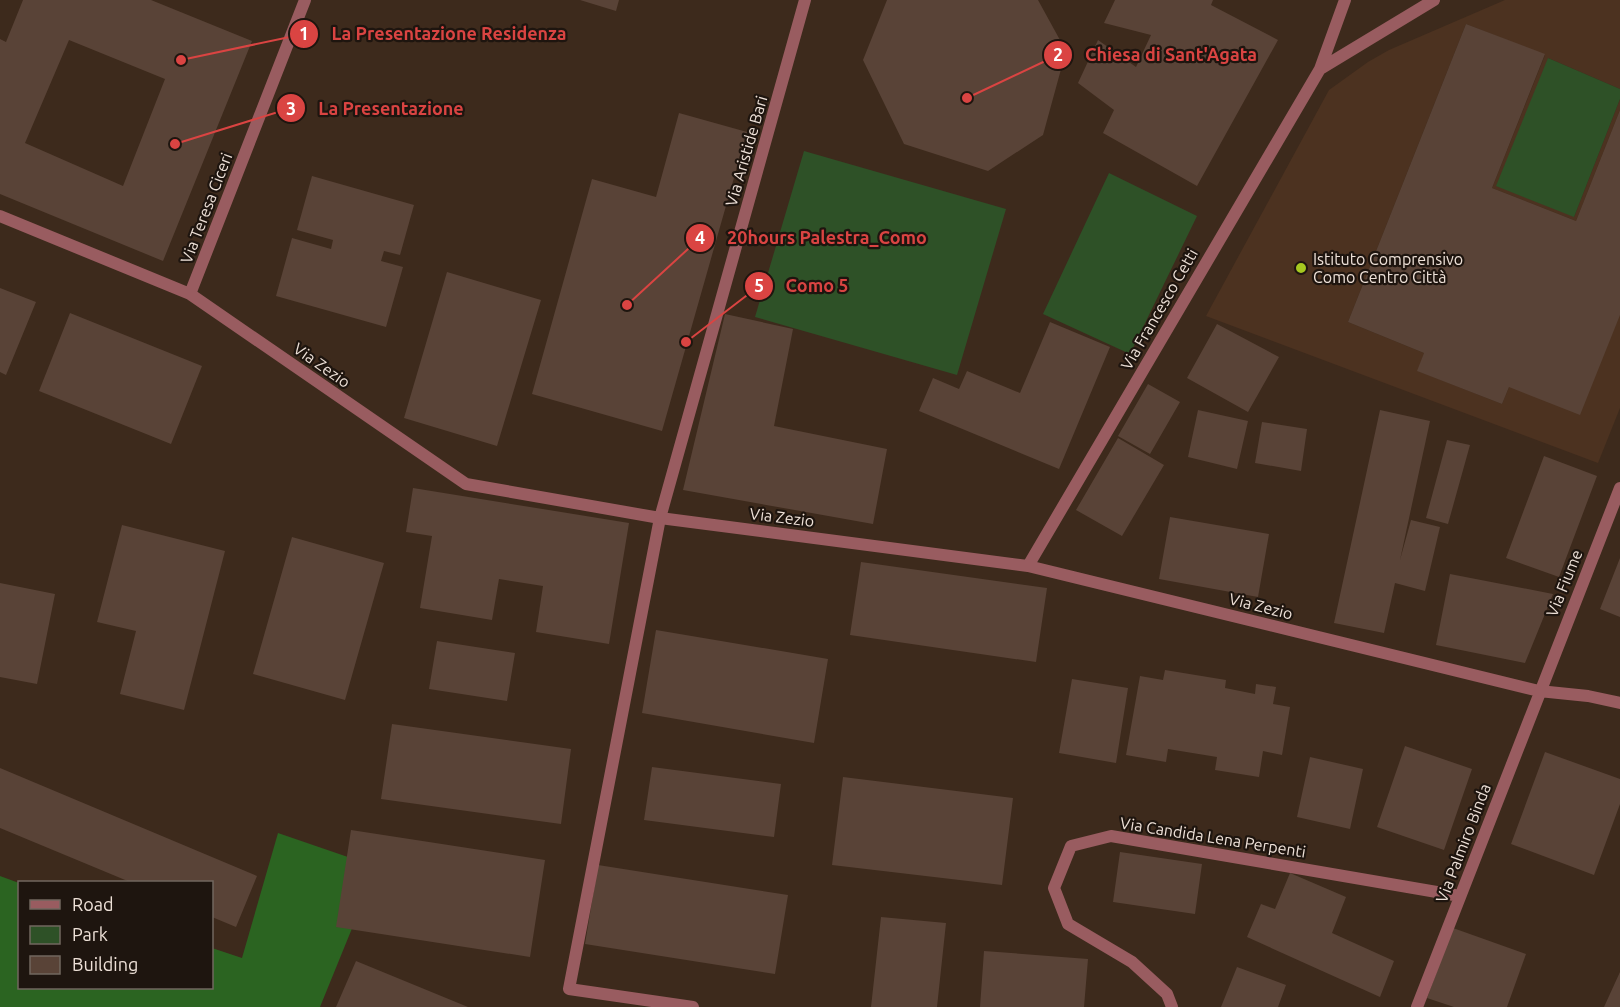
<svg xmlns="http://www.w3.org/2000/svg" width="1620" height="1007" viewBox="0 0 1620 1007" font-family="Ubuntu,sans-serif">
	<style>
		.built { fill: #4c3220 }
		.green { fill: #2e5127 }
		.forest { fill: #2b6421 }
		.building { fill: #594337; fill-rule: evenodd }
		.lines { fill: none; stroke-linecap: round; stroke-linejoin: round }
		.minor { stroke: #995c60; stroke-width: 12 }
		.poi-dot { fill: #a6c820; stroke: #1e150f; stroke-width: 2 }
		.labels { text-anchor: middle; stroke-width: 4.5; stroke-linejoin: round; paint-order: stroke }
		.street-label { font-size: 16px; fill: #eee1d8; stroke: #1e150f }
		.poi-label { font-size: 16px; fill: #eee1d8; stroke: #1e150f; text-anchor: start }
		.leader { fill: none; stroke: #da4442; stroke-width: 2 }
		.callout-dot { fill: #da4442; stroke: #1e150f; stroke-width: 2 }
		.mark-label { font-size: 18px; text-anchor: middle; font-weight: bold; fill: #fff }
		.callout-label { font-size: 18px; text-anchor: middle; font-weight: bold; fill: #da4442; stroke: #1e150f; stroke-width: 4.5; stroke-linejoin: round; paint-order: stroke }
	</style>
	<rect width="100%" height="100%" fill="#3d2a1c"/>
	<path class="built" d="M 1505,0 L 1620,0 L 1620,89 L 1548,58 L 1574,217 L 1620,99 L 1620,110 L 1576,221 L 1492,188 L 1545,55 L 1466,24 L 1348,322 L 1424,353 L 1418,371 L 1502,404 L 1509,387 L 1620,315 L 1620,408 L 1598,463 L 1206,316 L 1329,90 L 1368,62 L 1389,50 Z"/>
	<path class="green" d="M 1548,58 L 1620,89 L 1620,99 L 1574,217 L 1496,186 Z
		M 804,151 L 1006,209 L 957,375 L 755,317 Z
		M 1109,173 L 1197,216 L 1130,354 L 1043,314 Z"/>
	<path class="forest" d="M 278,833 L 377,867 L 320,1007 L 0,1007 L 0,876 L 19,883 L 20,988 L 212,988 L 212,948 L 242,958 Z"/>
	<path class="building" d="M 23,0 L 151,0 L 252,41 L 163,261 L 0,194 L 0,39 L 6,42 ZM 69,40 L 165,79 L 123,186 L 25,143 Z
		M 580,0 L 619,0 L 616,11 Z
		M 887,0 L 1038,0 L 1066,51 L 1043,135 L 988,171 L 904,144 L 863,60 Z
		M 1115,0 L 1213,0 L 1211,5 L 1278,40 L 1197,186 L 1103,133 L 1114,110 L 1078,83 L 1098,40 L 1136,67 L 1151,35 L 1104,23 Z
		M 1466,24 L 1545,54 L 1492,188 L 1576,221 L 1620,110 L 1620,315 L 1580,415 L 1509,387 L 1502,404 L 1417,371 L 1424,353 L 1348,322 Z
		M 679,113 L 747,132 L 662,431 L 532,394 L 592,179 L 656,197 Z
		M 312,176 L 414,205 L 400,255 L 384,251 L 381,261 L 403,267 L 386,327 L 276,296 L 292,238 L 331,249 L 333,240 L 297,230 Z
		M 447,272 L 541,300 L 497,446 L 404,418 Z
		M 0,288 L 36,302 L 6,375 L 0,372 Z
		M 70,313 L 202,366 L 171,444 L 39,391 Z
		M 725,314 L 793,329 L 774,426 L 887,449 L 873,524 L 683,490 Z
		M 1050,322 L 1110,347 L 1059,469 L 919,411 L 933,378 L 959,389 L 967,371 L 1020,393 Z
		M 1217,324 L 1279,357 L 1248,412 L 1187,378 Z
		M 1148,384 L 1180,402 L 1150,454 L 1118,436 Z
		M 1198,410 L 1248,421 L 1237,469 L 1188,457 Z
		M 1380,410 L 1430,421 L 1400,560 L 1411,520 L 1440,527 L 1425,591 L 1395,583 L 1384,633 L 1334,623 Z
		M 1262,422 L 1307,429 L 1301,471 L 1255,463 Z
		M 1118,438 L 1164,465 L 1122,536 L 1076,510 Z
		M 1447,440 L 1470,445 L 1448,524 L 1426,518 Z
		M 1544,456 L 1597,476 L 1559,577 L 1506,558 Z
		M 413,488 L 629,523 L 609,644 L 536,632 L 543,586 L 499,579 L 492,620 L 420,608 L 432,536 L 406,532 Z
		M 1170,517 L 1269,534 L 1258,597 L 1159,579 Z
		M 122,525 L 225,551 L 184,710 L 120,694 L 136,631 L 97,622 Z
		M 292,537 L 384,563 L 345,700 L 253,674 Z
		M 1620,558 L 1620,617 L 1600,609 Z
		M 861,562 L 1047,588 L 1036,662 L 850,635 Z
		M 1450,574 L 1553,594 L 1525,663 L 1436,645 Z
		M 0,583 L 55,594 L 37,684 L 0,677 Z
		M 656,630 L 828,659 L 814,743 L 642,713 Z
		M 437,641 L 515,653 L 507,701 L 429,689 Z
		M 1165,670 L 1226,680 L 1225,688 L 1255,694 L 1256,684 L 1276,687 L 1273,704 L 1290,707 L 1282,755 L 1263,751 L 1259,777 L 1215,770 L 1217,757 L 1168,749 L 1166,762 L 1126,755 L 1140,676 L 1163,680 Z
		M 1072,679 L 1128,688 L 1116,763 L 1059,753 Z
		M 392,724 L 571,749 L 561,824 L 381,799 Z
		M 1405,746 L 1472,769 L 1444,850 L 1377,827 Z
		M 1545,752 L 1620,779 L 1620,804 L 1594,875 L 1511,844 Z
		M 1310,757 L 1363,769 L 1350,829 L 1297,817 Z
		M 652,767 L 781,784 L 774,837 L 644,820 Z
		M 0,768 L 257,876 L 236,927 L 212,917 L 212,882 L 130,882 L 0,828 Z
		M 843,777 L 1013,798 L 1002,885 L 832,865 Z
		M 351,830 L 545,860 L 530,957 L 336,927 Z
		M 1120,852 L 1202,864 L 1195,914 L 1113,902 Z
		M 598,865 L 788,895 L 775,974 L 585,944 Z
		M 1290,873 L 1346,897 L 1332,933 L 1394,961 L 1380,997 L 1247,937 L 1261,904 L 1275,909 Z
		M 881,917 L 946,923 L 937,1007 L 871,1007 Z
		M 1453,928 L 1526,954 L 1507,1007 L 1454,1007 L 1427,998 Z
		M 984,951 L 1088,959 L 1084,1007 L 980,1007 Z
		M 356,961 L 468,1007 L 336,1007 Z
		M 1237,967 L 1286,985 L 1278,1007 L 1221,1007 Z
		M 1620,972 L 1620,1007 L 1604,1007 Z"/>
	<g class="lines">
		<path class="minor" d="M 1320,69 L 1345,0
			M 0,216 L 190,294 L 466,484 L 660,518 L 1028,566 L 1539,691 L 1588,696 L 1620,703
			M 190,294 L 305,0
			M 1028,566 L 1320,69 L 1434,0
			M 693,1007 L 569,989 L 660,518 L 805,0
			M 1172,1007 L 1167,994 L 1132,962 L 1068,924 L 1054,888 L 1071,846 L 1111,836 L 1460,896
			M 1417,1007 L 1620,488"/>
	</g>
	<circle class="poi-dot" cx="1301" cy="268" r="6"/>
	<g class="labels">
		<g class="street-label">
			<text transform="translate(746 151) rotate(-74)" y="6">Via Aristide Bari</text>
			<text transform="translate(206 208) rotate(-69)" y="6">Via Teresa Ciceri</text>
			<text transform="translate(1159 309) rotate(-60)" y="6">Via Francesco Cetti</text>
			<text transform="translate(322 365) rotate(35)" y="6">Via Zezio</text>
			<text transform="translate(782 517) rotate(7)" y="6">Via Zezio</text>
			<text transform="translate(1564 583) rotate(-68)" y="6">Via Fiume</text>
			<text transform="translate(1261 606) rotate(14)" y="6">Via Zezio</text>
			<text transform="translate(1213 837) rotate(9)" y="6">Via Candida Lena Perpenti</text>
			<text transform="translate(1463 843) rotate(-69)" y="6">Via Palmiro Binda</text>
		</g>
		<g class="poi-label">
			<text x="1313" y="265">Istituto Comprensivo<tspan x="1313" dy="18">Como Centro Città</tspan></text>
		</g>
	</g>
	<path class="leader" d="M181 60L304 34M967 98L1058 55M175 144L291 108M627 305L700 238M686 342L759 286"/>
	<g class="callout-dot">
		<circle cx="181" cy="60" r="6"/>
		<circle cx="967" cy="98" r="6"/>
		<circle cx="175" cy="144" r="6"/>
		<circle cx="627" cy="305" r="6"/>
		<circle cx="686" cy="342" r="6"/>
		<circle cx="304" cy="34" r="15"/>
		<circle cx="1058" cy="55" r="15"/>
		<circle cx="291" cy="108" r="15"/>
		<circle cx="700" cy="238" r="15"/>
		<circle cx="759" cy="286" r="15"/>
	</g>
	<g class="mark-label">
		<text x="304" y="40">1</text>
		<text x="1058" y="61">2</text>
		<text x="291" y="115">3</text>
		<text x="700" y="244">4</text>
		<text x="759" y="292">5</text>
	</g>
	<g class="callout-label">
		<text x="449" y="40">La Presentazione Residenza</text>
		<text x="1171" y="61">Chiesa di Sant'Agata</text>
		<text x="391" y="115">La Presentazione</text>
		<text x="827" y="244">20hours Palestra_Como</text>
		<text x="817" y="292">Como 5</text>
	</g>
	<rect x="18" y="881" width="195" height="108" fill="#1e150f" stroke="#71675f" stroke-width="1.5"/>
	<rect x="30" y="900" width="30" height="9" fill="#995c60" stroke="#71675f" stroke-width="1.5"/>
	<text x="72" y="911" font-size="18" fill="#eee1d8">Road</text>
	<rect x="30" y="926" width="30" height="18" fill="#2e5127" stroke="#71675f" stroke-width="1.5"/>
	<text x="72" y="941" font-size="18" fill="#eee1d8">Park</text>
	<rect x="30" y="956" width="30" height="18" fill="#594337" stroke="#71675f" stroke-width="1.5"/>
	<text x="72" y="971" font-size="18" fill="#eee1d8">Building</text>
</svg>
